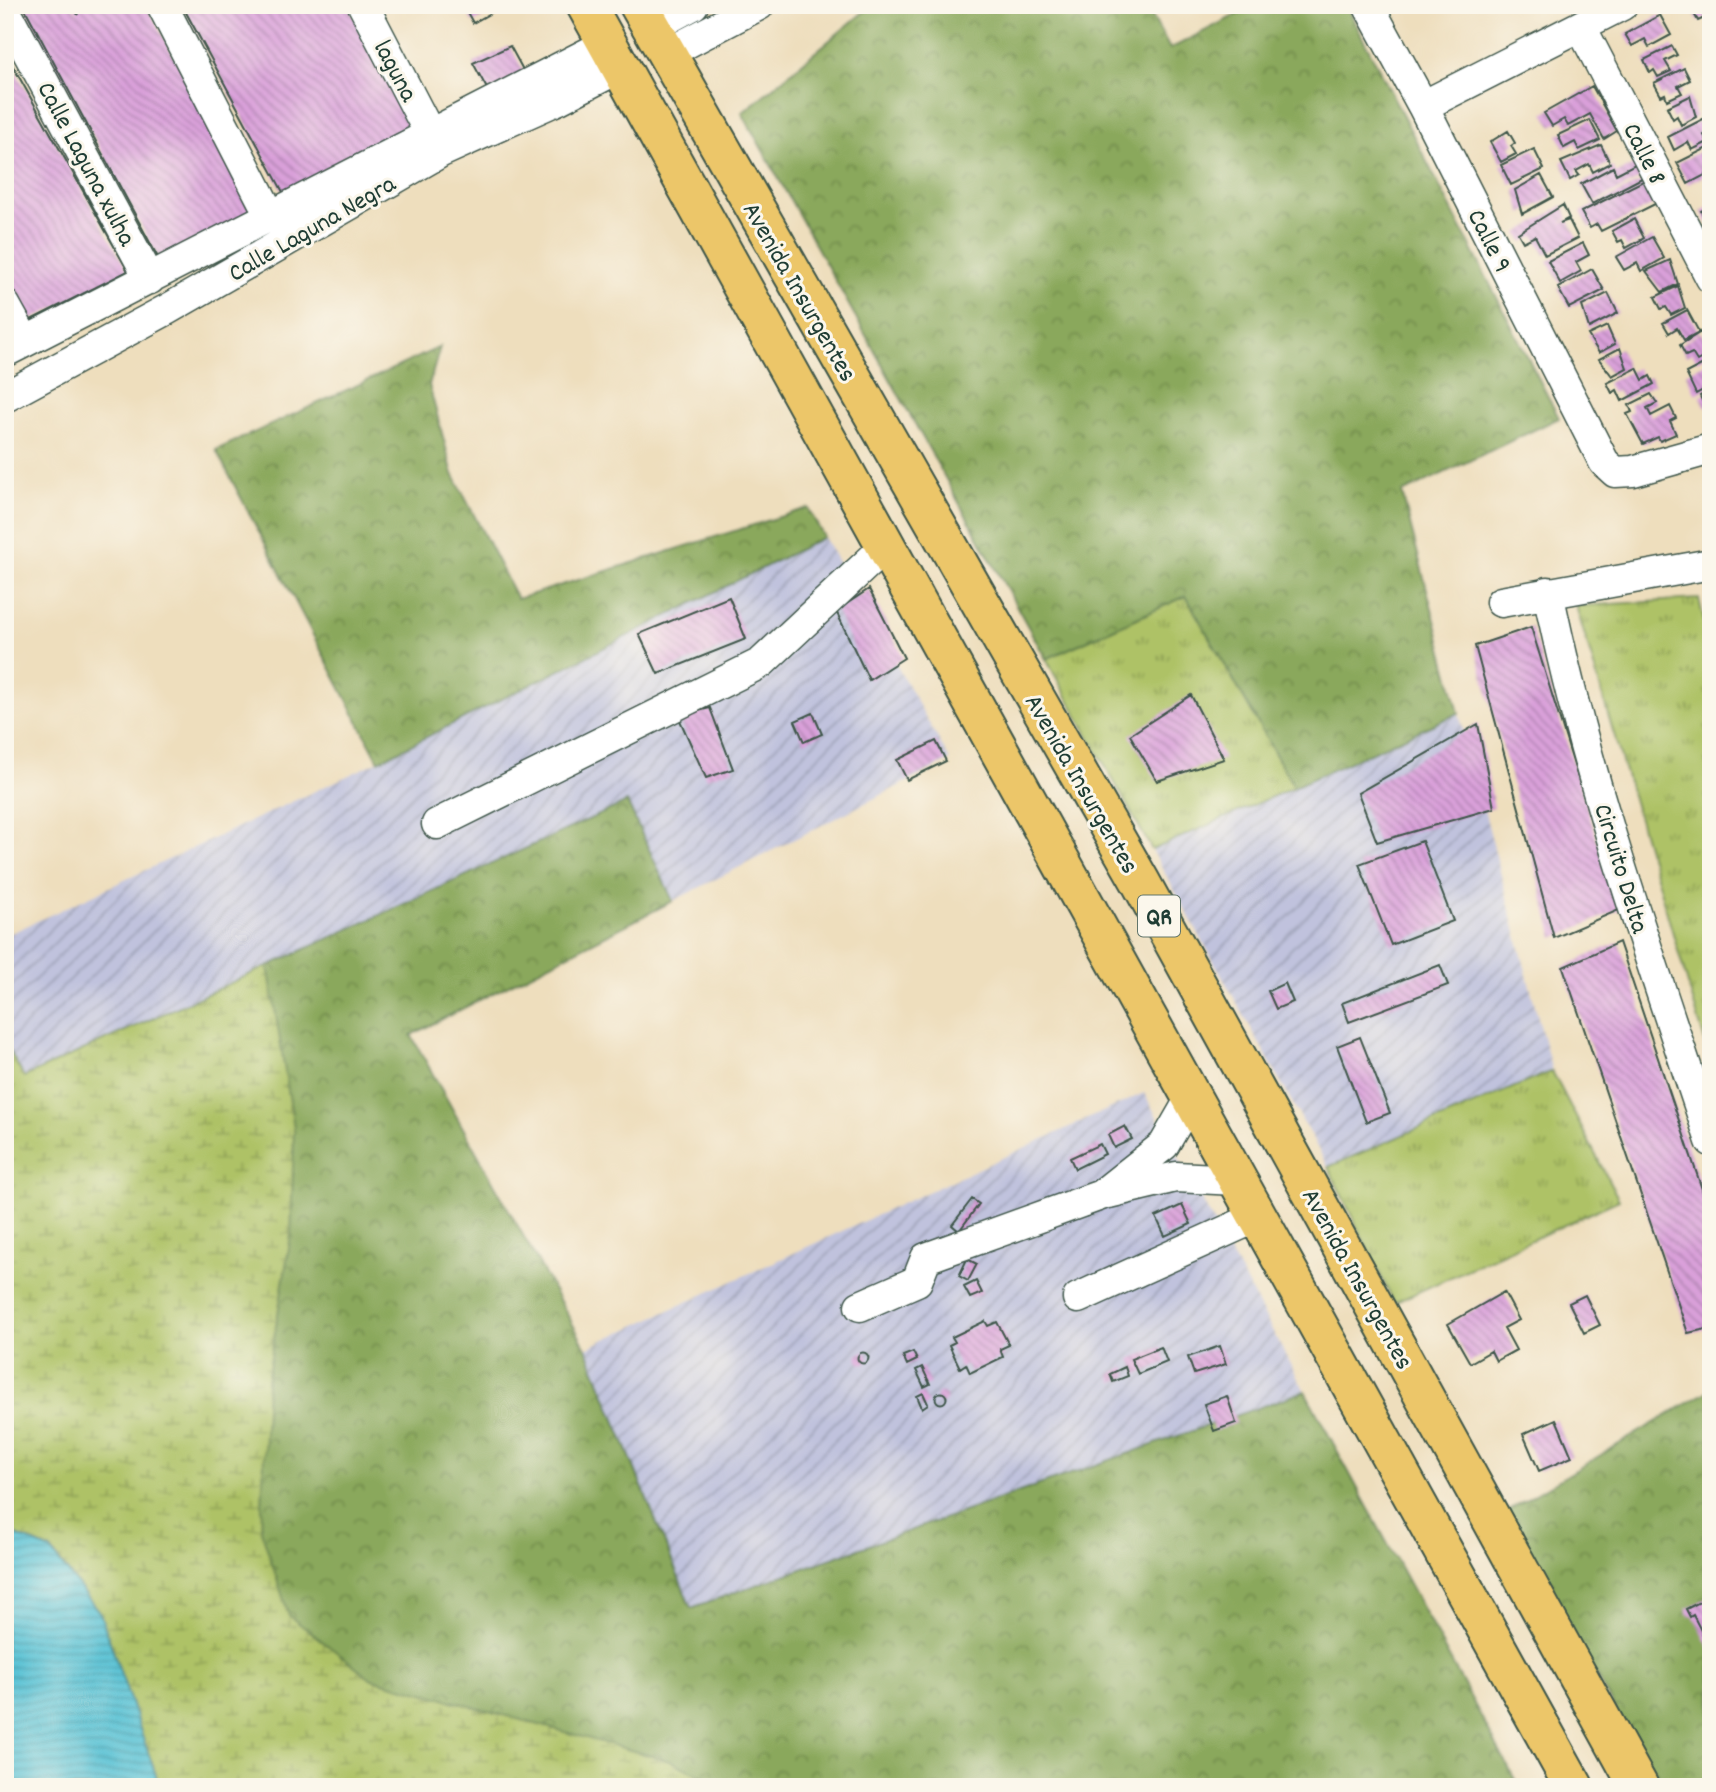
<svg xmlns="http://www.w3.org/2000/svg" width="1716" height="1792" viewBox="0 0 1716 1792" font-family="Dekko,sans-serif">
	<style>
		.industrial { fill: url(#industrial-furrows) }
		.grass { fill: url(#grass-tufts); stroke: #66804d; stroke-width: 2 }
		.forest { fill: url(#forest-crowns); stroke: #547248; stroke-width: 2 }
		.wetland { fill: url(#wetland-marsh); stroke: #66804d; stroke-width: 2 }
		.water { fill: url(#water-rules); stroke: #3c8084; stroke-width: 2 }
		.building { fill: url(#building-back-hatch) }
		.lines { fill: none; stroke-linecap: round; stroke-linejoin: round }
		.minor-casing { stroke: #3e5549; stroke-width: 33 }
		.major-casing { stroke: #3e5549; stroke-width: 42 }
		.minor { stroke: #fff; stroke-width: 30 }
		.major { stroke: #ecc669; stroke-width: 38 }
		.labels { text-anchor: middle; stroke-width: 6; stroke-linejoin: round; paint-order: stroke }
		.shield { fill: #fbf7ec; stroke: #61756b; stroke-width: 2 }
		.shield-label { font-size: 24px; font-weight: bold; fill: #1f3d34 }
		.street-label { font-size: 26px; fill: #1f3d34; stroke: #fbf7ec }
	</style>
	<defs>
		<pattern id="industrial-furrows" width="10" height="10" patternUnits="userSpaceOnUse" patternTransform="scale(1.75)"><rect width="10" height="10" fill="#c0c2dd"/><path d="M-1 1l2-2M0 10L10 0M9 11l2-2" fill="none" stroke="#9b9fb4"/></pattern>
		<pattern id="grass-tufts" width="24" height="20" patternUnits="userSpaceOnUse" patternTransform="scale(1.75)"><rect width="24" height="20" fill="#aec266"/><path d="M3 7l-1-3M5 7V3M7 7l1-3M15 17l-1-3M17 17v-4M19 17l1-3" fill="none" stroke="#8d9f55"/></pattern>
		<pattern id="forest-crowns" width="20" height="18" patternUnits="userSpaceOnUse" patternTransform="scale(1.75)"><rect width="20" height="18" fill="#8aa85b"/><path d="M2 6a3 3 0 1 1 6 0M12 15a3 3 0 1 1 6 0" fill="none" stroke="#708a4c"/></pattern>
		<pattern id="wetland-marsh" width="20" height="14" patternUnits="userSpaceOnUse" patternTransform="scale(1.75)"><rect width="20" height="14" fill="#aec266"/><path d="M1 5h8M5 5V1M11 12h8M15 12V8" fill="none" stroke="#8d9f55"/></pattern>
		<pattern id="water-rules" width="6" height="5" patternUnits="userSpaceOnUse" patternTransform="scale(1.75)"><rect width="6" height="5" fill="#59c2d5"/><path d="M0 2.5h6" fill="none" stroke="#499fae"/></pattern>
		<pattern id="building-back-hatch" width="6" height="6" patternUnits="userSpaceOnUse" patternTransform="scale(1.75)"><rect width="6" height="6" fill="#daa0da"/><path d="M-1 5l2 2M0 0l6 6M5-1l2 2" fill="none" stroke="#b084b2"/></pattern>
	</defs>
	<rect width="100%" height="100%" fill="#fbf7ec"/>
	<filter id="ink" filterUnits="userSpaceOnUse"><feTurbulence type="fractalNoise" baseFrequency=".0143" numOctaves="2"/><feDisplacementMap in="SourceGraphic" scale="14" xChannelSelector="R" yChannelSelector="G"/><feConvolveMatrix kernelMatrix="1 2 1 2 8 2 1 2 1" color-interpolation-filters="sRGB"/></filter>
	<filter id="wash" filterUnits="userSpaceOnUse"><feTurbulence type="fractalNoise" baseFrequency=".00686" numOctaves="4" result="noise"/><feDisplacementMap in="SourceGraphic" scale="28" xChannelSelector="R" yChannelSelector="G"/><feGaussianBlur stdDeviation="1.57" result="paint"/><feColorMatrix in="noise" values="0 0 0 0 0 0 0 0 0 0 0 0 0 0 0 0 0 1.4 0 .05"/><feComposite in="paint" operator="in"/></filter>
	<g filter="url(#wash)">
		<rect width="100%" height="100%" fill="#eedebd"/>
		<path class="industrial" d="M 824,537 L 950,760 L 673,901 L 627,802 L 23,1077 L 5,1043 L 5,936 L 379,761 Z
			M 1459,713 L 1552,1071 L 1328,1167 L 1152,850 Z
			M 1144,1093 L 1305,1391 L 691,1609 L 586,1348 Z"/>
		<path class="grass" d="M 1186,596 L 1294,787 L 1152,850 L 1046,659 Z
			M 1699,599 L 1711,652 L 1711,1062 L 1576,606 Z
			M 1552,1071 L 1619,1200 L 1394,1303 L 1328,1167 Z"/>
		<path class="forest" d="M 872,5 L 1146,5 L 1170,49 L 1255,5 L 1346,5 L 1559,418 L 1402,493 L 1459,713 L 1294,787 L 1186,596 L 1046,659 L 742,113 Z
			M 440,347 L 429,385 L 453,474 L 517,599 L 808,508 L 824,537 L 379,761 L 216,450 Z
			M 627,802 L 673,901 L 411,1035 L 586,1348 L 691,1608 L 1305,1391 L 1519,1787 L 724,1787 L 673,1762 L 372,1679 L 289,1616 L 261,1530 L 267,1380 L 291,1235 L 294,1128 L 268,966 Z
			M 1711,1389 L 1711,1774 L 1691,1787 L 1657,1787 L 1507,1511 Z"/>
		<path class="wetland" d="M 268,966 L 294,1128 L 291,1235 L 267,1380 L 261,1530 L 289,1616 L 372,1679 L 673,1762 L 724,1787 L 160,1787 L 100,1613 L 51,1550 L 5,1530 L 5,1043 L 24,1077 Z"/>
		<path class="water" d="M 5,1530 L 50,1550 L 100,1613 L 160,1787 L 5,1787 Z"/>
		<g id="blocks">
			<path class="building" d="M 23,5 L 72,5 L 78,15 L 74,5 L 146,5 L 261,216 L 162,265 Z
				M 182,5 L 348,5 L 418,134 L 290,205 Z
				M 463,5 L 505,5 L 473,23 Z
				M 1706,5 L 1711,5 L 1711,15 L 1698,21 L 1693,12 Z
				M 1660,15 L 1671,35 L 1649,47 L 1645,39 L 1632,46 L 1625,34 Z
				M 510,46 L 528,79 L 492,98 L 473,63 Z
				M 1672,46 L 1677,55 L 1665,61 L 1671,71 L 1658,77 L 1654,70 L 1650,73 L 1644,60 Z
				M 5,52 L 128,271 L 29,321 L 5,275 Z
				M 1684,68 L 1690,80 L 1678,86 L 1682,93 L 1667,100 L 1665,94 L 1661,96 L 1654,83 Z
				M 1592,86 L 1617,131 L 1604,139 L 1590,114 L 1568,126 L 1564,119 L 1552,126 L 1544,113 Z
				M 1690,96 L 1696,117 L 1681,125 L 1677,116 L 1673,119 L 1667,107 Z
				M 1711,115 L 1711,131 L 1704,135 L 1708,142 L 1692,150 L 1688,142 L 1674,150 L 1668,137 Z
				M 1590,120 L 1600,140 L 1579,150 L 1575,142 L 1564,148 L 1558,135 Z
				M 1508,131 L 1515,143 L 1511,146 L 1516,154 L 1501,162 L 1490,142 Z
				M 1601,145 L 1610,163 L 1593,172 L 1589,164 L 1576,171 L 1579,175 L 1570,180 L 1561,162 Z
				M 1711,146 L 1711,172 L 1688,184 L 1677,163 Z
				M 1534,149 L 1544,169 L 1511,185 L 1501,165 Z
				M 1635,164 L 1642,178 L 1592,204 L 1581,184 L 1613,167 L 1616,174 Z
				M 1541,175 L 1553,197 L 1522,214 L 1515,190 Z
				M 1645,180 L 1657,203 L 1601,231 L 1597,224 L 1590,228 L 1581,212 Z
				M 1563,205 L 1569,218 L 1560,223 L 1569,220 L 1578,238 L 1545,255 L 1535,236 L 1523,242 L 1518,233 Z
				M 1711,206 L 1711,224 L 1709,225 L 1701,211 Z
				M 1634,219 L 1644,238 L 1626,248 L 1622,240 L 1618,242 L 1612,231 Z
				M 1652,237 L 1664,258 L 1641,271 L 1637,263 L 1624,270 L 1616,257 Z
				M 1583,243 L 1589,255 L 1576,262 L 1581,271 L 1560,283 L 1548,261 Z
				M 1670,260 L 1678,284 L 1662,292 L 1646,271 Z
				M 1592,269 L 1604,290 L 1569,308 L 1558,288 Z
				M 1678,286 L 1685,308 L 1671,315 L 1666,307 L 1661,309 L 1655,297 Z
				M 1608,293 L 1618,313 L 1589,328 L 1582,306 Z
				M 1687,310 L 1699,332 L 1684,340 L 1677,328 L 1669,333 L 1663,323 Z
				M 1607,326 L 1615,344 L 1599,353 L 1588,335 Z
				M 1701,332 L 1708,344 L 1704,346 L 1709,354 L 1697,361 L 1692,353 L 1686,356 L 1680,345 Z
				M 1620,348 L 1627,368 L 1612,376 L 1599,359 Z
				M 1711,360 L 1711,386 L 1696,394 L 1686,373 Z
				M 1637,368 L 1643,380 L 1650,376 L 1654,384 L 1622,401 L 1617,390 L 1612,393 L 1607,383 Z
				M 1711,390 L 1711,406 L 1705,407 L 1700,396 Z
				M 1651,394 L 1657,403 L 1647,408 L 1651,416 L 1670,406 L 1676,418 L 1670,421 L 1676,434 L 1660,441 L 1658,437 L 1643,444 L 1627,414 L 1632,412 L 1629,405 Z
				M 869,589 L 904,658 L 869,680 L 836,611 Z
				M 729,597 L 746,639 L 658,674 L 639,634 Z
				M 1531,627 L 1619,910 L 1554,938 L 1475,646 Z
				M 1191,695 L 1224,759 L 1157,781 L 1130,735 Z
				M 710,708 L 733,769 L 706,778 L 678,716 Z
				M 813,713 L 822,734 L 804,742 L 795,721 Z
				M 1478,724 L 1494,808 L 1377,842 L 1358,793 Z
				M 936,741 L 946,761 L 907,780 L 897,760 Z
				M 1422,841 L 1453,921 L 1391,945 L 1359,864 Z
				M 1619,942 L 1711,1216 L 1711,1328 L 1688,1333 L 1563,967 Z
				M 1440,965 L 1448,985 L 1349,1022 L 1342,1003 Z
				M 1285,983 L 1293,1002 L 1276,1009 L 1268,991 Z
				M 1360,1037 L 1390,1113 L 1366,1122 L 1337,1046 Z
				M 1125,1126 L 1132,1139 L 1114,1148 L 1108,1135 Z
				M 1100,1144 L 1105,1154 L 1075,1169 L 1070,1158 Z
				M 972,1199 L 979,1204 L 959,1231 L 952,1225 Z
				M 1182,1205 L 1191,1224 L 1165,1236 L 1156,1217 Z
				M 967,1259 L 977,1264 L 968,1281 L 959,1276 Z
				M 976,1281 L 982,1293 L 970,1298 L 964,1287 Z
				M 1504,1292 L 1519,1320 L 1504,1328 L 1516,1350 L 1496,1361 L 1491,1351 L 1470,1363 L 1448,1324 Z
				M 1585,1295 L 1600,1325 L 1584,1333 L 1569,1303 Z
				M 985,1321 L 988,1326 L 997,1322 L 1009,1345 L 1000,1349 L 1003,1357 L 970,1373 L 966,1364 L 960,1368 L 949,1345 L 955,1342 L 952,1337 Z
				M 1220,1346 L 1226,1364 L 1194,1374 L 1188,1357 Z
				M 1161,1347 L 1167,1362 L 1138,1374 L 1131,1359 Z
				M 913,1352 L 917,1360 L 907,1365 L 903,1356 Z
				M857.5 1358a5.5 5.5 0 1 1 11 0a5.5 5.5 0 1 1-11 0Z
				M 922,1367 L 930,1384 L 924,1387 L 916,1370 Z
				M 1125,1367 L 1128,1376 L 1113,1382 L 1110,1374 Z
				M935.5 1398a5.5 5.5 0 1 1 11 0a5.5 5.5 0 1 1-11 0Z
				M 923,1393 L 928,1404 L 922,1408 L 917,1396 Z
				M 1227,1396 L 1236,1423 L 1214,1431 L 1204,1404 Z
				M 1556,1419 L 1572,1457 L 1539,1471 L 1523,1434 Z
				M 1711,1596 L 1711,1650 L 1693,1615 L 1690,1617 L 1686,1609 Z"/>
		</g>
	</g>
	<g filter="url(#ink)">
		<use href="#blocks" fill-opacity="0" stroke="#3e5549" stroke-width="2"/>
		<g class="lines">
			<g class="minor-casing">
				<path id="minor" d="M 162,5 L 271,217
					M 363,5 L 430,134
					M 1368,5 L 1423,106 L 1604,462 L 1615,472 L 1633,471 L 1711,449
					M 5,10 L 150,279
					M 652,27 L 693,5
					M 1581,27 L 1711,278
					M 666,54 L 759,5
					M 1423,106 L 1622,5
					M 5,305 L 25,341
					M 5,352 L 608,43
					M 5,397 L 168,309 L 441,152 L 559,99 L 621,67
					M 1548,592 C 1586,779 1651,960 1711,1141
					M 1501,602 L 1711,564
					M 437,824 L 761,663 L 886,546
					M 1109,1193 L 1176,1177 L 1236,1180
					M 1078,1298 L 1257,1217
					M 860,1306 L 917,1281 L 926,1258 L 1101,1195 L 1164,1145 L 1191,1098"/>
			</g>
			<g class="major-casing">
				<path id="major" d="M 586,5 L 1574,1787
					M 639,5 L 1140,881 L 1639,1787"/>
			</g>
			<use href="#minor" class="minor"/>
			<use href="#major" class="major"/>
		</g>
	</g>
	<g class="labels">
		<rect class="shield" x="1138" y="895.5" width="42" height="41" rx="5"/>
		<g class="shield-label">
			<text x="1159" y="924">QR</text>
		</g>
		<g class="street-label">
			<text transform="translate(397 70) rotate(62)" y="9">laguna</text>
			<text transform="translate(1646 153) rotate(63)" y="9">Calle 8</text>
			<text transform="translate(88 163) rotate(62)" y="9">Calle Laguna xulha</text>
			<text transform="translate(311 227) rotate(-30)" y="9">Calle Laguna Negra</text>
			<text transform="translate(1491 240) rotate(63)" y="9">Calle 9</text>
			<text transform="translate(801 291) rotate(60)" y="9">Avenida Insurgentes</text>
			<text transform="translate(1083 783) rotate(60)" y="9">Avenida Insurgentes</text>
			<text transform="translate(1623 868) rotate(73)" y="9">Circuito Delta</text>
			<text transform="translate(1359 1278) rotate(61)" y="9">Avenida Insurgentes</text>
		</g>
	</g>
	<rect width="1716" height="1792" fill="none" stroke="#fbf7ec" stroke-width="28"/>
</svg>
